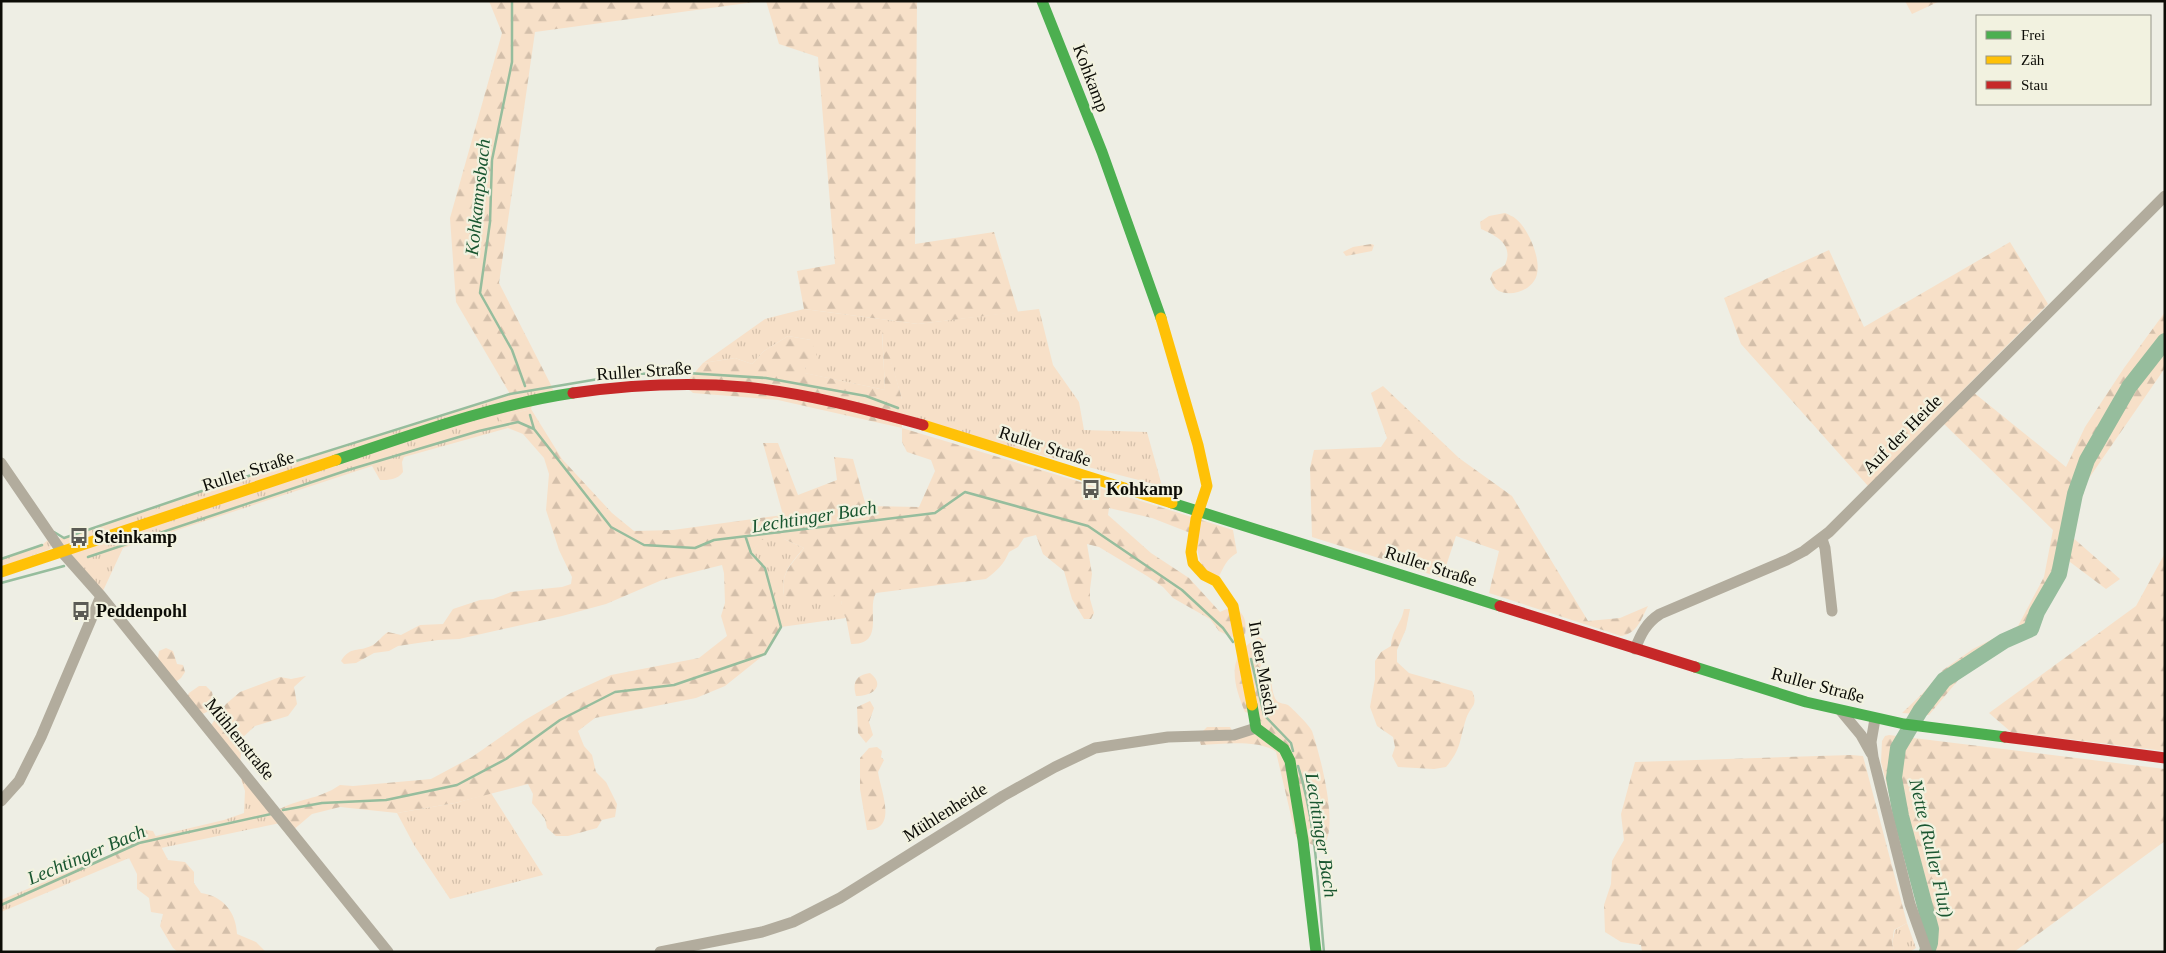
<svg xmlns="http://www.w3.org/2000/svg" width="2166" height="953" viewBox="0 0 2166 953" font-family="'Times New Roman',serif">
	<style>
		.grass { fill: url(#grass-tufts) }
		.forest { fill: url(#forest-firs) }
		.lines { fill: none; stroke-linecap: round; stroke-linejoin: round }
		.stream { stroke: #96bd9d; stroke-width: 2.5 }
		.river { stroke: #96bd9d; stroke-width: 16 }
		.street { stroke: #b2ac9d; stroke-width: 11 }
		.fast { stroke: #4caf50; stroke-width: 11 }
		.slow { stroke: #ffc107; stroke-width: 11 }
		.jam { stroke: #c62828; stroke-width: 11 }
		.labels { text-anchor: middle; stroke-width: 4.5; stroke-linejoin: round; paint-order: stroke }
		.street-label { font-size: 18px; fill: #0c0c06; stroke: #f2f2e0 }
		.poi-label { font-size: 18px; font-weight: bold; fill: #0c0c06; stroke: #f2f2e0; text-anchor: start }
		.water-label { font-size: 19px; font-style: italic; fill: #195630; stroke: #f2f2e0 }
	</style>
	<defs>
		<pattern id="grass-tufts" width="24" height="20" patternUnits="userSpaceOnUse" patternTransform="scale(1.25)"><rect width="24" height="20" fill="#f7e0c8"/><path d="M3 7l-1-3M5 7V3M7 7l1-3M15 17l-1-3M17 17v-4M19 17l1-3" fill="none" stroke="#d3bfaa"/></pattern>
		<pattern id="forest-firs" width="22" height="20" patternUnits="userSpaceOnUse" patternTransform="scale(1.25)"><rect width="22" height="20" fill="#f7e0c8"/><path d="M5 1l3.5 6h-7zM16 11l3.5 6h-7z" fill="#d3bfaa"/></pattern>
	</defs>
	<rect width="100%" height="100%" fill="#eeeee4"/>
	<path class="grass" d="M 804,309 L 918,324 L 1039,309 L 1053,365 L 1079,402 L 1084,430 L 1147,432 L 1162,486 L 902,419 L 902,399 L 882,332 L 885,390 L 804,373 L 811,340 L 788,336 L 764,351 L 752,364 L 735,358 L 703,363 L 765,319 Z
		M 552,387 L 555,396 L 533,400 L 531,409 L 499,417 L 508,428 L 404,457 L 402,462 L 403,472 C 397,480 389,480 380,480 L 372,466 L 123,548 L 102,593 L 58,539 L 213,487 L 510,394 Z
		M 49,539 L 51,544 L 50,549 L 1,567 L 1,559 L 42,545 Z
		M 761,539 L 784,539 L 804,548 C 791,563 780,574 784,595 L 838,592 C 845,601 839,608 846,618 L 781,627 L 774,601 L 751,553 Z
		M 240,767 L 285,822 L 161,848 L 129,858 L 1,912 L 1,900 L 114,853 L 135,841 L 224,820 L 244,813 L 245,791 L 241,779 Z
		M 491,793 L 543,875 L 450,899 L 414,845 L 397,813 L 455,803 Z
		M 1907,923 L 1916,948 L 1910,952 L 1895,952 L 1892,944 L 1895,930 Z"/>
	<path class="forest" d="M 489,1 L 762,1 L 535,32 L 499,283 L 552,387 L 510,394 L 456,302 L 450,218 L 502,33 Z
		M 766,1 L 917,1 L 915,244 L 994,232 L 1018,312 L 918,324 L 804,309 L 797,271 L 835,264 L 818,57 L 779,44 Z
		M 1905,1 L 1940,1 L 1912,14 Z
		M 1505,213 C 1509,215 1513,216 1516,219 C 1529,229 1545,266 1534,281 C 1527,292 1507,298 1496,289 C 1494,287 1492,282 1490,279 L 1493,272 L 1505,265 C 1514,245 1497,236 1481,229 L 1480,222 L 1489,216 Z
		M 2010,242 L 2048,304 L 1868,486 L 1741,344 L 1724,298 L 1829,250 L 1864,327 Z
		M 1371,244 L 1374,245 L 1372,251 L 1346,256 L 1343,252 L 1353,247 Z
		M 2165,312 L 2165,368 L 2087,481 L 2071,536 L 2120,579 L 2106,589 L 2062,556 L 2059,574 L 2037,612 L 2031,629 L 1970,666 L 1929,715 L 1902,713 L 1922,694 L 1943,670 L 1973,649 L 2018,626 L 2044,577 L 2053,530 L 1942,422 L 1973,392 L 2066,467 L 2085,427 L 2124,368 Z
		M 882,329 L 902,399 L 902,428 L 1074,480 L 1233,530 L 1237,553 C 1224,561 1224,569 1216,581 L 1204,575 L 1193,534 L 1152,518 L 1109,508 L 1108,515 L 1151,553 L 1189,578 L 1220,612 L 1233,606 C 1245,614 1247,621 1245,635 L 1231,637 L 1219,631 L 1210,619 L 1173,598 L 1163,587 L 1147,576 L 1099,547 L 1087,544 L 1092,574 L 1090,589 L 1090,599 L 1094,613 L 1091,619 L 1084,619 L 1072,599 L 1064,571 L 1043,554 L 1036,535 L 1024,538 L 1018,547 L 1009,552 C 1004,564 997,571 986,579 L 876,593 C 866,609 886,645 851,644 L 846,618 L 841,610 L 842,603 L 838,593 L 828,599 L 791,599 L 784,595 C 780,573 792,564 804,548 L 784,539 L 761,540 L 751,553 L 765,568 L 781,627 L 765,654 L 725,686 L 696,698 L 595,718 L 578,731 L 584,746 L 592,755 L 596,772 L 606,782 L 617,804 L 615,817 L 602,820 L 597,828 L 568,836 L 556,836 L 547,828 L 545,819 L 532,803 L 533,794 L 528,784 L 455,803 L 397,813 L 340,807 L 312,814 L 292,831 L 276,811 C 299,798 318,800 340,785 L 353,786 L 431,779 L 472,757 L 525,720 L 571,693 L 611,675 L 699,658 L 727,636 L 721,616 L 725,603 L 724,573 L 722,565 L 662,580 L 606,604 L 562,616 L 459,639 L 438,640 L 398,646 L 389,651 L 374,653 L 356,663 L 344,664 L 341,661 C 351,645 358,653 373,645 C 378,642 382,636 388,632 L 401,635 L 420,625 L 443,624 L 453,609 L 480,600 L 493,599 L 511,592 L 562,587 L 571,584 L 572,577 L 559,550 L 546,510 L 549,474 L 544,458 L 523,434 L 508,428 L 498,417 L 531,409 L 562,459 L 612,513 L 634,531 L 673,530 L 783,515 L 763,443 L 778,443 L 798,495 L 837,480 L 834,457 L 853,459 L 866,506 L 919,507 L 935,471 L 931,460 L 907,452 L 902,442 L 902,428 L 778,400 L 693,393 L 684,385 L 703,363 L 735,358 L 752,364 L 764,351 L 788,336 L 811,340 L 818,359 L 805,367 L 805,373 L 885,390 Z
		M 1383,386 L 1459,458 L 1512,496 L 1588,621 L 1620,618 L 1648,606 C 1641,619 1637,634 1621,636 L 1489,593 L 1499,551 L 1456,536 L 1442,578 L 1312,537 L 1310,468 L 1314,450 L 1381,447 L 1387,438 L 1371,393 Z
		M 2165,553 L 2165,751 L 2011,732 L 1989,713 L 2136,606 Z
		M 1404,609 L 1410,609 L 1406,629 L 1397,650 L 1397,662 L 1409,673 L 1472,691 C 1479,706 1470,706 1466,719 C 1459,741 1462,748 1446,767 L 1434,769 L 1398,767 L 1392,756 L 1395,747 L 1393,737 L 1377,726 L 1370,707 L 1375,679 L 1375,661 L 1381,652 L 1391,646 C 1392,629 1401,625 1404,609 Z
		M 1259,637 L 1263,639 L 1265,657 L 1259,670 L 1270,675 C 1272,682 1272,696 1277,701 C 1280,704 1284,703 1288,705 C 1292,708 1310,726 1312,731 C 1319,751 1341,832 1322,846 L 1315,846 L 1296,837 L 1276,752 C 1260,739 1221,744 1201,745 L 1198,736 L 1207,727 L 1230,727 L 1234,734 L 1256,728 L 1253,714 L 1245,712 C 1233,683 1225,655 1259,637 Z
		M 166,648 L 173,651 L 177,664 L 183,665 L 185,672 L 181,678 L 173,684 L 157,665 L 159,651 Z
		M 870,673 C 887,686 871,697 856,696 C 852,682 856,675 870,673 Z
		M 306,676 L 294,687 L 297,704 L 288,716 L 255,726 L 242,738 L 240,767 L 209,728 L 226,704 L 240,692 L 280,677 L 291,679 Z
		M 199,686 L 206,686 L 212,692 L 214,702 L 209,711 L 198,716 L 186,701 L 189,693 Z
		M 870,701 L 874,708 L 869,722 L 873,735 L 866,743 L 858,733 L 857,707 Z
		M 1889,735 L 2165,769 L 2165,841 L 2014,952 L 1936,952 L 1921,921 L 1881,762 L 1882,741 L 1885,736 Z
		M 877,747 L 882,751 L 881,757 L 884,760 L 878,772 C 880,789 899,830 867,830 L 860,789 L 860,758 L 869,748 Z
		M 1851,755 L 1863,756 L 1907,923 L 1894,930 L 1892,944 L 1895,952 L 1642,952 L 1641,945 L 1621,942 L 1605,932 L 1604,905 L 1611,884 L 1612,861 L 1624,840 L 1621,814 L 1635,762 Z
		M 139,829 L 153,831 L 168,860 L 185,862 L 194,872 L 194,883 L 201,893 C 223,896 236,912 237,934 L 256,942 L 266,952 L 178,952 L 173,948 L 160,926 L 163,914 L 151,912 L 149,898 L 137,889 L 137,874 L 129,858 L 119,861 L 114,853 L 127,837 Z"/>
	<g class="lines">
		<path class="stream" d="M 512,1 L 512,62 L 492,160 L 490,222 L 480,293 L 512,350 L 525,386
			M 530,415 L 534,429 L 611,527 L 644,545 L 695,548 L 714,540 L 935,513 L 965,492 L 1088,526 L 1182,590 L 1223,628 L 1233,642
			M 223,484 L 510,394 L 628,374 L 687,373 L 766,378 L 866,396 L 898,408
			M 54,532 L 64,538 L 202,491
			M 88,557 L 348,470 L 479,431 L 518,422 L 534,429
			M 1,559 L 42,545
			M 1,583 L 64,566
			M 1251,659 L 1264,715 L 1291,743 L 1293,751
			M 1298,766 C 1317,825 1318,891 1324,952
			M 283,810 L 322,803 L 386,800 L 457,785 L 506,759 L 560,720 L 615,692 L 674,685 L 765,654 L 781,627 L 765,568 L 751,553 L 746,538
			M 1,905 L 139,843 L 271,814"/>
		<path class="river" d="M 1927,952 L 1930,943 L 1931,929 L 1901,816 L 1894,778 L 1898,748 L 1920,711 L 1944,680 L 2004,641 L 2031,629 L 2037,612 L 2059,574 L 2075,494 L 2087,460 L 2129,387 L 2165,341"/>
		<path class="street" d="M 1,463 L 62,552 L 101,596 L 388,952
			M 1822,539 L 1825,548 L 1832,611
			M 1635,649 C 1641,634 1646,623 1660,614 L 1787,560 L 1804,551 L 1829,532 L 2165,196
			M 1841,711 L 1861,735 L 1871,753
			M 1875,719 L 1871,742 L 1873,757 L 1910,904 L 1927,952
			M 1,801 L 19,781 L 41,737 L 101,596
			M 660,952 L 762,932 L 793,922 L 840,898 L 1003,796 L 1055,767 L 1095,748 L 1168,737 L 1234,735 L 1256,728"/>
		<path class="fast" d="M 1042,1 L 1102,152 L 1161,318
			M 336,460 C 414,434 492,405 573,393
			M 1172,503 L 1500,606
			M 1695,667 L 1806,702 L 1904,724 L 2005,737
			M 1252,705 L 1256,728 L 1284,749 L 1290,761 L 1303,840 L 1316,952"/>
		<path class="slow" d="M 1161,318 L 1198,445 L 1207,486 L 1196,519 L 1191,552 L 1193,563 L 1204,575 L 1216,581 L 1233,606 L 1252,705
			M 923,425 L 1172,503
			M 1,572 L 336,460"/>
		<path class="jam" d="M 573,393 C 630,385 687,382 744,387 C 805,393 865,409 923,425
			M 1500,606 L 1695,667
			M 2005,737 L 2165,758"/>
	</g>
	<defs>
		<g id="bus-bare" transform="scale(1.5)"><path d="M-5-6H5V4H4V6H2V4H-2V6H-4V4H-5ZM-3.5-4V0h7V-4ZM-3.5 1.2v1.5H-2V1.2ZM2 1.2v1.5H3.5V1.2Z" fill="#5b5b54" stroke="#f2f2e0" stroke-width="2.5" paint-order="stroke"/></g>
	</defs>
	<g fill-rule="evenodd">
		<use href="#bus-bare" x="1091" y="489"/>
		<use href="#bus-bare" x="79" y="537"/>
		<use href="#bus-bare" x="81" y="611"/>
	</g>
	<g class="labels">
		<g class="street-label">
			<text transform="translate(1091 78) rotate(69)" y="6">Kohkamp</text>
			<text transform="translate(644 371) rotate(-4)" y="6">Ruller Straße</text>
			<text transform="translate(1902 434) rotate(-45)" y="6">Auf der Heide</text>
			<text transform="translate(1045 446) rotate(18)" y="6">Ruller Straße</text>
			<text transform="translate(248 471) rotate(-18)" y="6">Ruller Straße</text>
			<text transform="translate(1431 566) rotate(18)" y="6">Ruller Straße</text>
			<text transform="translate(1263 668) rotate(80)" y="6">In der Masch</text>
			<text transform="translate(1818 685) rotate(15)" y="6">Ruller Straße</text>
			<text transform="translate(240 739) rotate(51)" y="6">Mühlenstraße</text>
			<text transform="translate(945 812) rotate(-32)" y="6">Mühlenheide</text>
		</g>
		<g class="poi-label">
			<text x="1106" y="495">Kohkamp</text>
			<text x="94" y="543">Steinkamp</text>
			<text x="96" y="617">Peddenpohl</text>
		</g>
		<g class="water-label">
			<text transform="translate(477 197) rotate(-84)" y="7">Kohkampsbach</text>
			<text transform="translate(814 516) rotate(-9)" y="7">Lechtinger Bach</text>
			<text transform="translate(1322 835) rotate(81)" y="7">Lechtinger Bach</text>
			<text transform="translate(1932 848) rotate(77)" y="7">Nette (Ruller Flut)</text>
			<text transform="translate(86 854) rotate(-23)" y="7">Lechtinger Bach</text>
		</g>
	</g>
	<rect width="2166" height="953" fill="none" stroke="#0c0c06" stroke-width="5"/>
	<rect x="1976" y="15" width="175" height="90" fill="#f2f2e0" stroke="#969689"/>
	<rect x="1986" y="31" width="25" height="8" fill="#4caf50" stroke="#969689"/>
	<text x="2021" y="40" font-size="15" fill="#0c0c06">Frei</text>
	<rect x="1986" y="56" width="25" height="8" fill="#ffc107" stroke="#969689"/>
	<text x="2021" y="65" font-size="15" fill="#0c0c06">Zäh</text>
	<rect x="1986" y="81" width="25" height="8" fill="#c62828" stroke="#969689"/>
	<text x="2021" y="90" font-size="15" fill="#0c0c06">Stau</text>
</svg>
